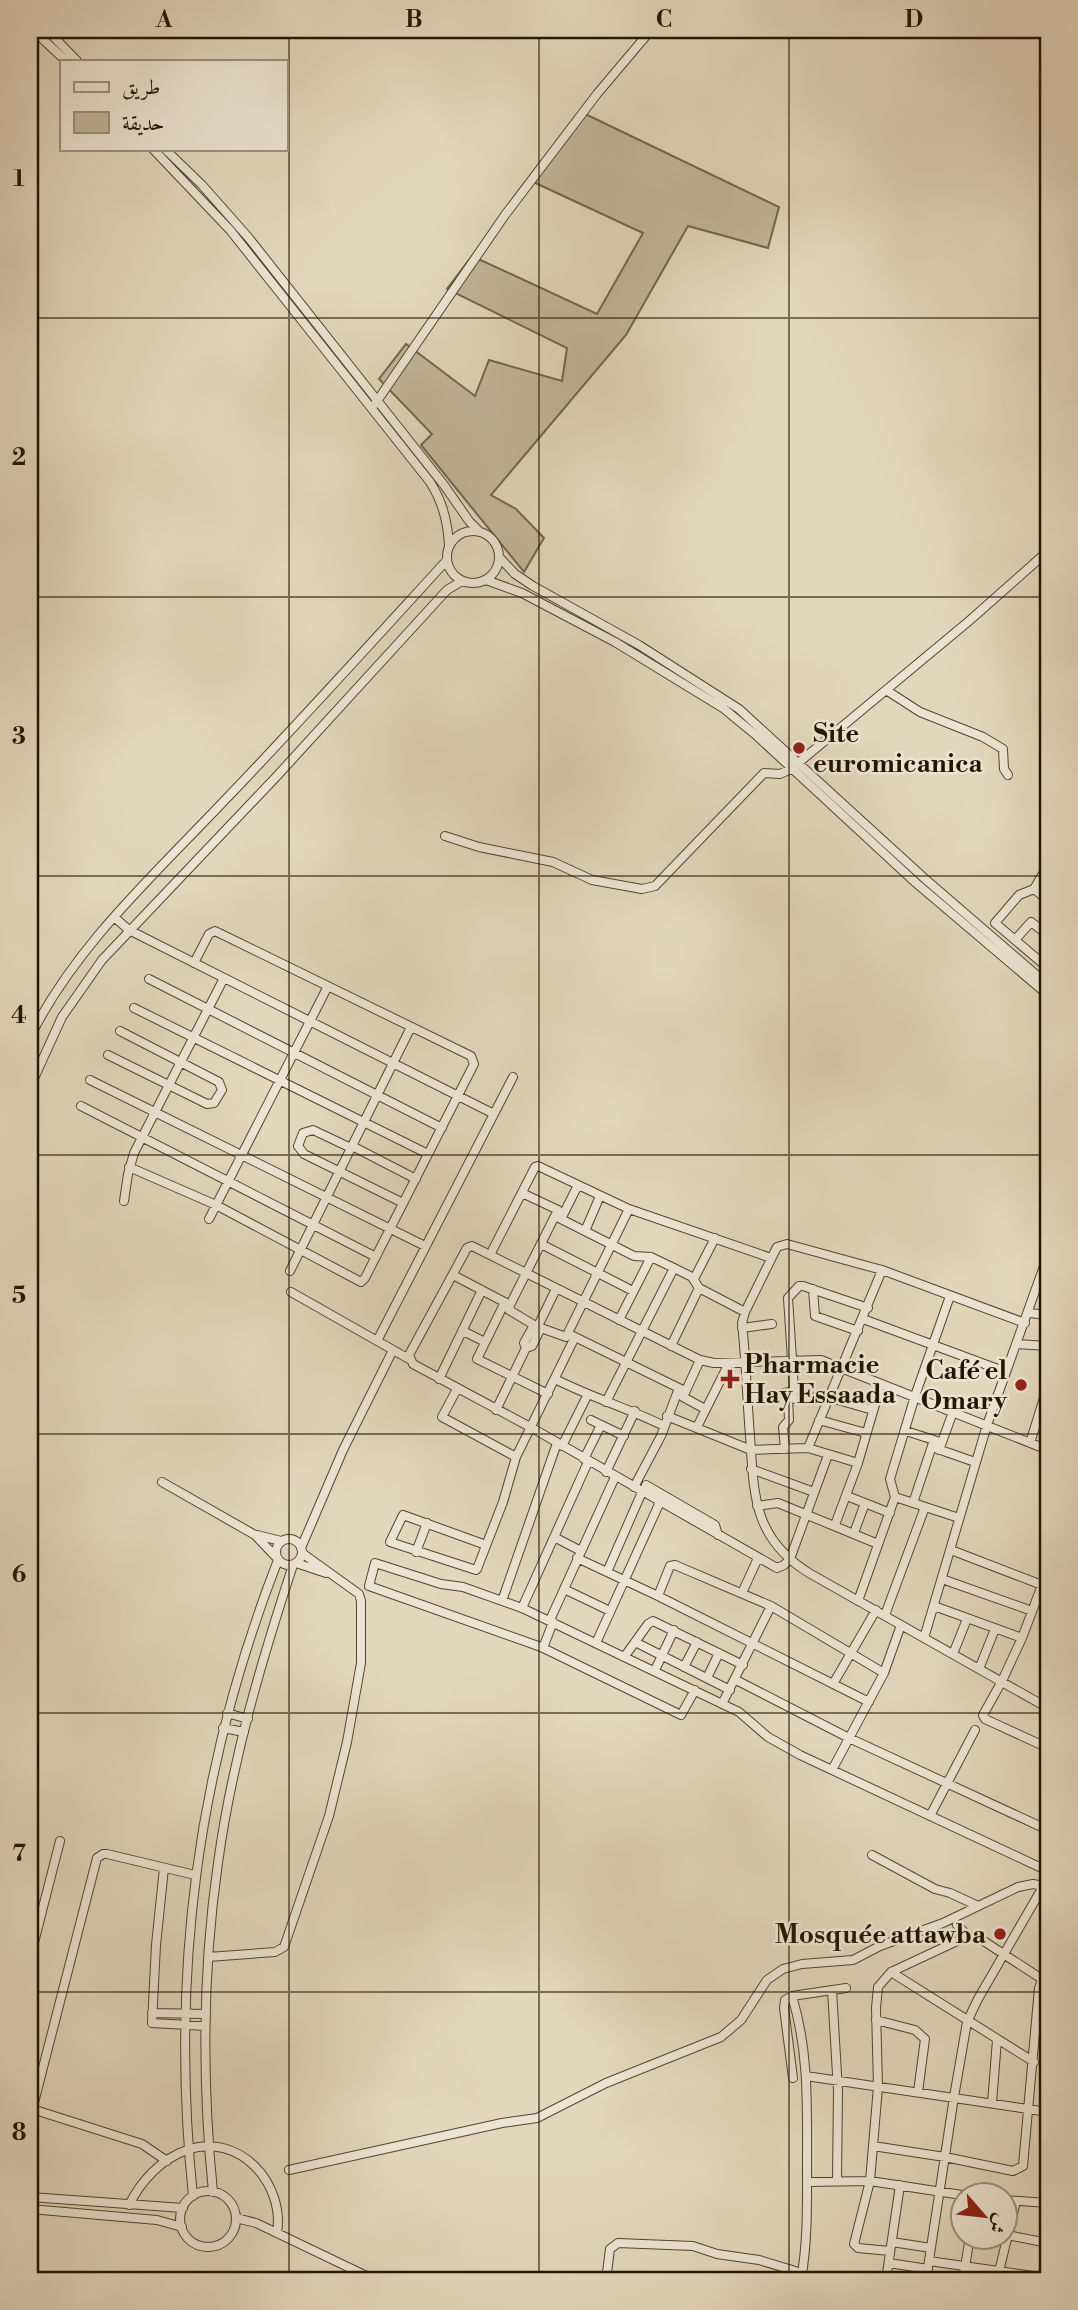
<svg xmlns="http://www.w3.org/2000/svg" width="1078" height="2310" viewBox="0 0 1078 2310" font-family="'Libre Bodoni',Amiri,serif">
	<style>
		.green { fill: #c2b59c; stroke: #74644e; stroke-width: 2 }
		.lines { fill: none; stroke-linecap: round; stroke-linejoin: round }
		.minor-casing { stroke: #54442f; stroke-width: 10 }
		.minor { stroke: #ece4d3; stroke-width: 8 }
		.grid { fill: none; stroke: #251400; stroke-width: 2; stroke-opacity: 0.55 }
		.poi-dot { fill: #8f2418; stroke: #ece4d3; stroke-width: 2.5 }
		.labels { text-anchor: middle; stroke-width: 5; stroke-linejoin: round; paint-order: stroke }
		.poi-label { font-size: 26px; font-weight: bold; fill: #251400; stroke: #ece4d3; text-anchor: start }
		.neatline { fill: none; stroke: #251400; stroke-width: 2.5 }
		.grid-label { font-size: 23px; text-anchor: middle; font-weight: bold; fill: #251400 }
	</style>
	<rect width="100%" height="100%" fill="#e2d6bc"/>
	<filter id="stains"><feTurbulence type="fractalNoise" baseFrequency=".00286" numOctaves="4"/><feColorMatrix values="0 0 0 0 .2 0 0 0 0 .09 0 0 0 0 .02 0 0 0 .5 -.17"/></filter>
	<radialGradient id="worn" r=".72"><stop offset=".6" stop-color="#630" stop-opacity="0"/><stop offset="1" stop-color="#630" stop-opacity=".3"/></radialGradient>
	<path class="green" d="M 581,112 L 779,207 L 768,248 L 688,226 L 626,335 L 491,495 L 516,509 L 544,538 L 524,572 L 421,445 L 432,434 L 379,379 L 406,344 L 475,396 L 489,360 L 562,381 L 567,348 L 447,289 L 472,256 L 597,314 L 643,233 L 529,180 Z"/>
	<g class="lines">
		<g class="minor-casing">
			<path id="minor" d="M 33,30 L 66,61
				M 47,30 L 77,61
				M 635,30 L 646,35
				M 153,149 L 230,230 L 430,482 C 443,502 448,522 449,546
				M 165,149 L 202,185 L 248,237 L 444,485 L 469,521 L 479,531
				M 375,404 L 505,215 L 597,94 L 651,30
				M447 557a26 26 0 1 1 52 0a26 26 0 1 1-52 0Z
				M 500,558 L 515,574 L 533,586 L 639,645 L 739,709 L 924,878 L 1048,985
				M 486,580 L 522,593 L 615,642 L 723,708 L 757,736 L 916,883 L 1048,995
				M 886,690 L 920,712 L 983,737 L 1003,749 L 1004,769 L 1008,775
				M 445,836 L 479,847 L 553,862 L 592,880 L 642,889 L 655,886 L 764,773 L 780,774 L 791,769 L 969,621 L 1048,551
				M 1048,865 L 1034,889 L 1019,895 L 995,923 L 1048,968
				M 1034,889 L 1048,900
				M 114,917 L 129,930 L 494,1114
				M 1015,940 L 1031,922 L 1048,935
				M 149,979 L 442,1128
				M 134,1008 L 428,1154
				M 30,1037 C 76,945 154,875 224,801 C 300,722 373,641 447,560
				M 108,1055 L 207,1104 L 214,1103 L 222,1090 L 219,1082 L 120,1031
				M 90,1080 L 425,1246
				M 30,1087 L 62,1017 L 102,960 L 276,777 L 447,590 L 462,581
				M 81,1106 L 376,1257
				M 352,1146 L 416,1179
				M 351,1148 L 313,1130 L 303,1133 L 298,1146 L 304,1154 L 403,1203
				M 129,1167 L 216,1205 L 361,1282 L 365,1278 L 474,1064 L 471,1056 L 215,931 L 209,934 L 194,963
				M 124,1201 L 128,1174 L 134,1153 L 224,978
				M 555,1216 L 634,1256 L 651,1257 L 674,1268 L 692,1277 L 699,1288 L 745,1312
				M 209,1219 L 328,986
				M 561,1219 L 578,1185
				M 585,1231 L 600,1196
				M 541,1244 L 633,1291
				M 490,1255 L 535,1167 L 538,1166 L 629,1209 L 771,1258
				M 290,1271 L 411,1027
				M 453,1275 L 510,1305 L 509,1310 L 534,1325
				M 694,1279 L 715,1238
				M 813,1289 L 815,1316 L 858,1331
				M 291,1292 L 409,1359
				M 950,1296 L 915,1396 L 890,1479 L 895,1497 L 959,1518
				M 505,1302 L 477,1359 L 548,1394
				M 510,1305 L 558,1210 L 522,1193
				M 1029,1313 L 1048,1315
				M 863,1319 L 1006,1372
				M 619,1320 L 651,1257
				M 1025,1323 L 882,1270 L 787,1244 L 777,1247 L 745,1312 L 742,1323 C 746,1360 747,1399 750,1436 C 754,1495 753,1538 809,1573 L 1048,1708
				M 541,1328 L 566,1337 L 629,1209
				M 742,1328 L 772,1324
				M 463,1331 L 485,1342
				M 573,1336 L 685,1391
				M 377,1341 L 513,1077
				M 1016,1344 L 1048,1346
				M 671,1346 L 699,1288
				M 526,1348 L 532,1346 L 540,1330 L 538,1326 L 556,1289
				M 700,1360 L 683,1397 L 705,1409
				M 439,1379 L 482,1290
				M 555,1379 C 590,1397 628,1408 664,1426
				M 457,1389 L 442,1417 L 516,1457
				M 788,1399 L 827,1397 L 873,1410
				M 748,1400 L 794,1391
				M 606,1402 L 674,1268
				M 496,1410 L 526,1348 L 524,1343 L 534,1325 L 538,1326
				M 667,1416 L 751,1450 L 808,1448 L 858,1463
				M 591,1420 L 624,1436
				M 819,1420 L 866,1433
				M 697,1427 L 729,1363
				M 906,1431 L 937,1441
				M 1030,1443 L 1048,1385
				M 562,1446 L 587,1396
				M 932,1447 L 975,1462
				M 808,1448 L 882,1270
				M 785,1449 L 783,1427 L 789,1420 L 788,1399 L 794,1390 L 788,1298 L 799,1286 L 803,1286 L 868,1308
				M 939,1450 L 953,1412
				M 828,1455 L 790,1559 L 784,1565 L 777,1568 L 532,1428 L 413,1364 L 409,1355 L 467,1248 L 472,1246 L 700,1360 L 714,1363 L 821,1360 L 1048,1450
				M 584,1459 L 601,1425
				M 751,1469 L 814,1492
				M 606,1472 L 635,1411
				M 162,1482 L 255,1535 L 276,1557
				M 646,1485 L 715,1525 L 718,1535
				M 634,1487 L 661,1436 L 679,1388
				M 847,1496 L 890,1513
				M 913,1503 L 934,1440
				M 757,1506 L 778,1503 L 878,1544
				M 835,1525 L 858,1463 L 881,1384
				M 854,1533 L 865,1503
				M 257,1535 L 281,1541
				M 554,1537 L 581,1551
				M276 1552a13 13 0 1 1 26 0a13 13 0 1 1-26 0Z
				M 486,1545 L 403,1515 L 390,1542 L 476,1570 L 477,1569 L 503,1502 L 516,1457 L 575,1337
				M 301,1548 L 343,1450 L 393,1350
				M 951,1550 L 1042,1585 L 1022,1638 L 1002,1681 L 983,1715 L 985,1719 L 1048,1748
				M 416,1552 L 427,1523
				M 577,1558 L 658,1596 L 869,1702
				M 296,1563 L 326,1573
				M 607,1572 L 642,1492
				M 942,1579 L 1032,1611
				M 564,1589 L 610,1611
				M 742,1593 L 758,1558
				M 658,1596 L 670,1566 L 675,1565 L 771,1606 L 884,1673
				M 502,1601 L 557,1443
				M 858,1601 L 895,1497
				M 934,1606 L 1022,1638
				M 522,1608 L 588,1462
				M 885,1615 L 925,1507
				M 550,1620 L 615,1477
				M 924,1638 L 987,1425 L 1048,1255
				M 635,1642 L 730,1690
				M 596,1643 L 660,1502
				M 543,1648 L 553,1622
				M 953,1654 L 967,1619
				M 625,1656 L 648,1624 L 653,1621 L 743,1665
				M 684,1667 L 697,1642
				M 979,1669 L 995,1629
				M 655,1670 L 674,1630
				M 707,1678 L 719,1653
				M 736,1680 L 849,1738 L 1048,1830
				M 833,1684 L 876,1610
				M 695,1690 L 681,1715 L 541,1647 L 369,1586 L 375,1563 L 441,1584 L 463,1587 L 522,1608 L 739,1712 L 768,1737 L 800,1755 L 1048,1871
				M 722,1704 L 771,1606
				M 227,1713 L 248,1719
				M 223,1728 L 244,1732
				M 832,1770 L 884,1673 L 901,1625
				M 930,1816 L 975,1730
				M 872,1855 L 935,1889 L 950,1893 L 978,1906
				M 164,1868 L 156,1945 L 152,2023 L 205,2026
				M 957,1925 L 968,1936
				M 208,1957 L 275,1952 L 284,1947 L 329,1816 L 347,1742 L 361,1663 L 361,1601 L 359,1594 L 302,1553
				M 30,1958 L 60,1841
				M 891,1972 L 1034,2062
				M 832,1990 L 838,2091 L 837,2180
				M 792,1996 C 809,2051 807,2106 807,2162 C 807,2202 808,2241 801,2280
				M 152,2013 L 205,2014
				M 876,2020 L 915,2030 L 925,2039 L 918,2092
				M 806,2076 L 1048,2112
				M 793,2078 L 784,2008 L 785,2000 L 792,1996 L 846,1988
				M 992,2103 L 997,2040
				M 32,2109 L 142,2144 L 167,2161
				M 30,2118 L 97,1858 L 103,1854 L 107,1854 L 195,1875
				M 873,2146 L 945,2157 L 1013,2171 L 1023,2166 L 1039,1988 L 1042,1980
				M 289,2170 L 502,2123 L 537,2118 L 606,2083 L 721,2037 L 741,2020 L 767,1980 L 783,1969 L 802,1964 L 853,1960 L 880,1946 L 943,1923 L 1018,1887 L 1033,1884 L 1043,1886
				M 807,2182 L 870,2181 L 962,2195
				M180 2219a28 28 0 1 1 56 0a28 28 0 1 1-56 0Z
				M 213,2192 C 202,2082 202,1973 218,1863 C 232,1761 261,1662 293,1565
				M 193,2196 C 170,1975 197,1768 278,1560
				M 30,2197 L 183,2208
				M 1004,2200 L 1048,2203
				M 129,2205 C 141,2181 161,2159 187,2150 C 240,2132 285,2184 277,2233
				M 30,2209 L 157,2220 L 182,2227
				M 236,2218 L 256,2223 L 375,2280
				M 1007,2235 L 1048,2243
				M 892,2242 L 931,2248
				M 890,2251 L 858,2248 L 854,2244 L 870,2181 L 878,2087 L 876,2008 L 878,1987 L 891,1972 L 968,1936 L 979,1938 L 1048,1983
				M 929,2261 L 1048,2278
				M 889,2263 L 928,2269
				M 606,2280 L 610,2249 L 618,2243 L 693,2246 L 717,2254 L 759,2260 L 802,2273
				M 787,2280 L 789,2269
				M 886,2280 L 900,2185
				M 926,2280 L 954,2097 L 967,2022 L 978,1999 L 1048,1878
				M 963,2280 L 970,2236
				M 997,2280 L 1016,2201"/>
		</g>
		<use href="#minor" class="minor"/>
	</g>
	<path class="grid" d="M 289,30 L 289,2280M 539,30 L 539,2280M 789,30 L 789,2280M 30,318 L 1048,318M 30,597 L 1048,597M 30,876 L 1048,876M 30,1155 L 1048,1155M 30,1434 L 1048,1434M 30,1713 L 1048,1713M 30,1992 L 1048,1992"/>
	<g class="poi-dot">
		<circle cx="799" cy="748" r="7"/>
		<path d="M726.5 1368.5h7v7h7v7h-7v7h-7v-7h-7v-7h7z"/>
		<circle cx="1021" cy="1385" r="7"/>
		<circle cx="1000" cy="1934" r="7"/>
	</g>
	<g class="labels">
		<g class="poi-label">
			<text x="813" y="742">Site<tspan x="813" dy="30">euromicanica</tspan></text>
			<text x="744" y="1373">Pharmacie<tspan x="744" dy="30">Hay Essaada</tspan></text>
			<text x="1007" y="1379" text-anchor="end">Café el<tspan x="1007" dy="30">Omary</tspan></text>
			<text x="986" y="1943" text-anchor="end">Mosquée attawba</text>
		</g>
	</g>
	<rect width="1078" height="2310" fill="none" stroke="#e2d6bc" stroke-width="77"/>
	<rect x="60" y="60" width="228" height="91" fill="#ece4d3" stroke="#9c917f" stroke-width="2"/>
	<rect x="74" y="82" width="35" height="10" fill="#ece4d3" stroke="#9c917f" stroke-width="2"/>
	<text x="122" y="94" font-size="21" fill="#251400">طريق</text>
	<rect x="74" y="112" width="35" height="21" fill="#c2b59c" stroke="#9c917f" stroke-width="2"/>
	<text x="122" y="130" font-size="21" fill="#251400">حديقة</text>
	<g transform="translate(984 2216) rotate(118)"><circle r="33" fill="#ece4d3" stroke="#9c917f" stroke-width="2"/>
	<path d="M0-5L12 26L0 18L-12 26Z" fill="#8f2418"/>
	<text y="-10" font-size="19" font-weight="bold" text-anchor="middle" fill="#251400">ش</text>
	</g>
	<rect x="38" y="38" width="1002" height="2234" class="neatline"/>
	<g class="grid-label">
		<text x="164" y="27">A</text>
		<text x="414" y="27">B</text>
		<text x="664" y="27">C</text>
		<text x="914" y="27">D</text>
		<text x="19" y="186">1</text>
		<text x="19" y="465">2</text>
		<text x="19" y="744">3</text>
		<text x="19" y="1023">4</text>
		<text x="19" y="1303">5</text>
		<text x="19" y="1582">6</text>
		<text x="19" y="1861">7</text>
		<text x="19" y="2140">8</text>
	</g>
	<rect width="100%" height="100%" filter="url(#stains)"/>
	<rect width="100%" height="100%" fill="url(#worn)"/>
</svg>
